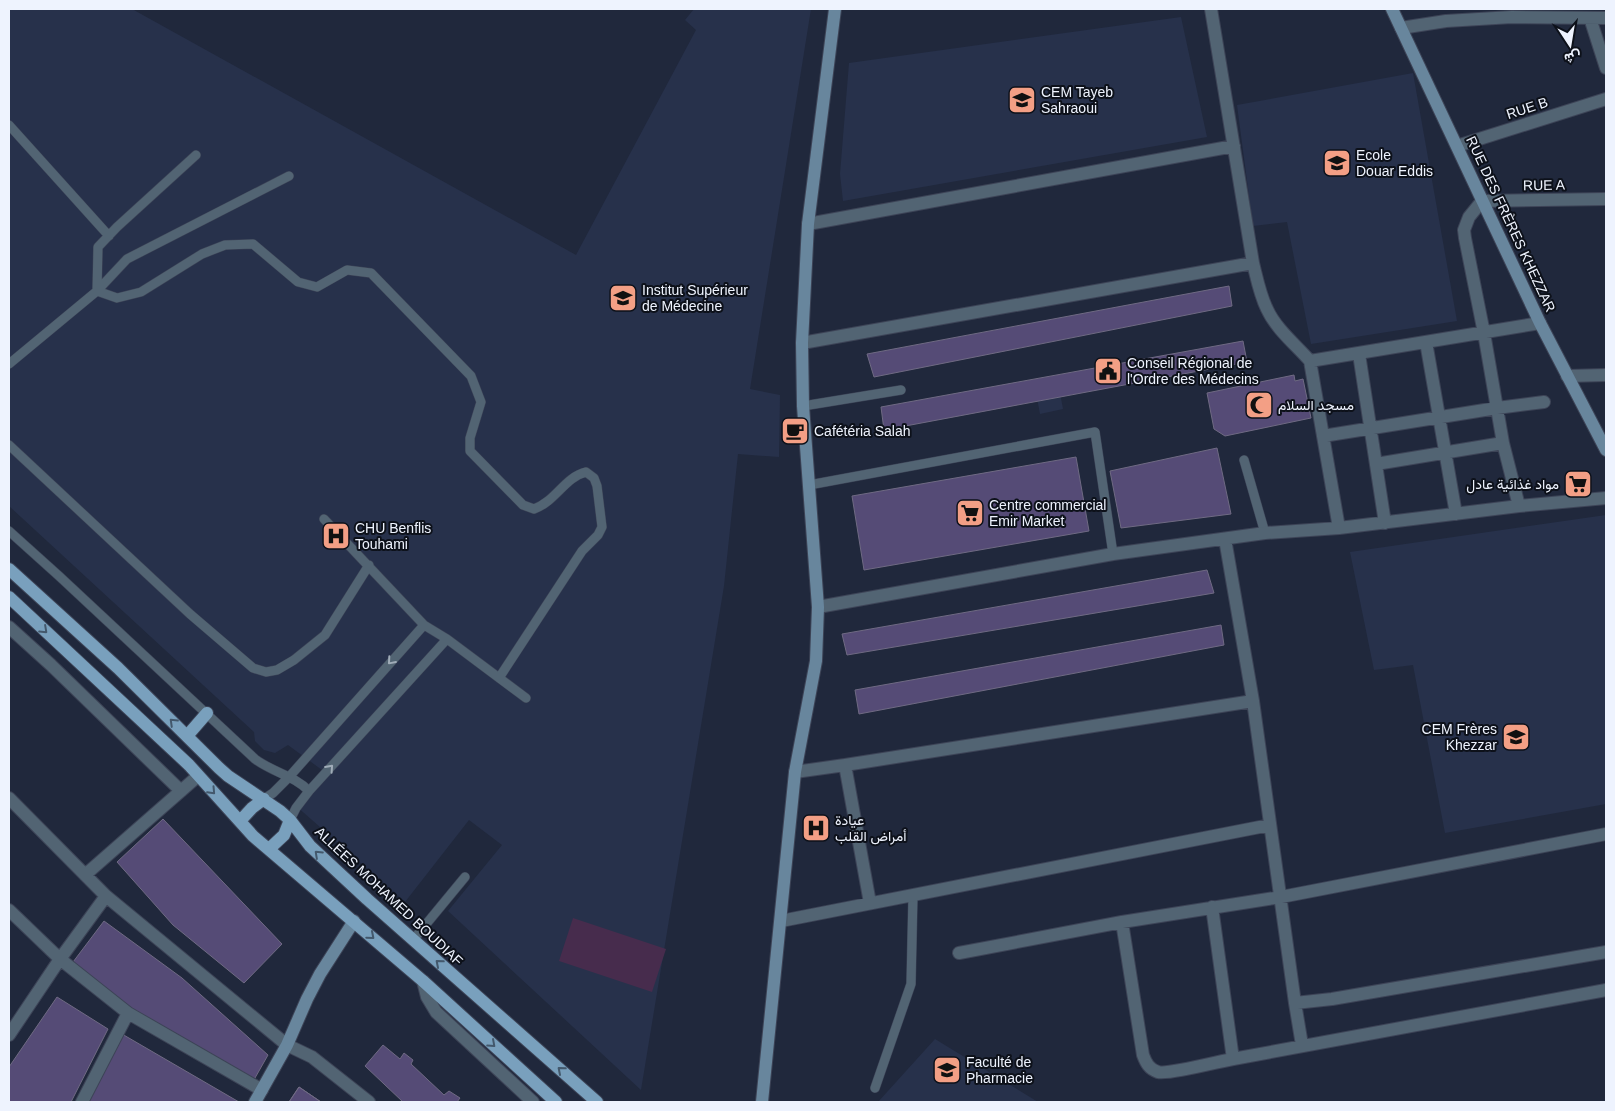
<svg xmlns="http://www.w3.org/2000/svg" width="1615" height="1111" viewBox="0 0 1615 1111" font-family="Helvetica,Vazirmatn,sans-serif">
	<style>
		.built { fill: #27314b }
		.green { fill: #472c4d }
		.building { fill: #554b76; stroke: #6f6a83 }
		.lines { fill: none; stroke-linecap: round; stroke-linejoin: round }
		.lane-casing { stroke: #3d4457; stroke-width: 10 }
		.street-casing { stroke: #3d4457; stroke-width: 14 }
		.secondary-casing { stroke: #3d4457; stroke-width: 14 }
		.primary-casing { stroke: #3d4457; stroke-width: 14 }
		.lane { stroke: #526473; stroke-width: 9 }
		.street { stroke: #526473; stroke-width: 12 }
		.secondary { stroke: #68869d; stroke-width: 12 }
		.primary { stroke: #79a0bd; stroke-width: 12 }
		.oneway { stroke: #43586c }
		.oneway2 { stroke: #a0acb8 }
		.labels { text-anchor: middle; stroke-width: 4; stroke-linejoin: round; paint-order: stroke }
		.poi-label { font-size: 14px; fill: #eef3fe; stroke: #0d111a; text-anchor: start }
		.street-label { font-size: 14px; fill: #eef3fe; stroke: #0d111a }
	</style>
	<rect width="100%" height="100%" fill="#20283c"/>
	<path class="built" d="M 9,9 L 132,9 L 576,255 L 696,30 L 685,20 L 694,9 L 811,9 L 750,389 L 780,395 L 779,457 L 738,454 L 724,586 L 641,1090 L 448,911 L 502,845 L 469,820 L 405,902 L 295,805 L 322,770 L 288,745 L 275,753 L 264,750 L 255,741 L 254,732 L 9,506 Z
		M 1181,17 L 1207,137 L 843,201 L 840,174 L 849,63 Z
		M 1413,73 L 1457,321 L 1311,344 L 1287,222 L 1253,226 L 1237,105 Z
		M 1060,393 L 1063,409 L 1040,414 L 1037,398 Z
		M 1606,515 L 1606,804 L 1445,833 L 1413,665 L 1374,670 L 1350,552 Z
		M 935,1039 L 1038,1102 L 878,1102 Z"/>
	<path class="green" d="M 573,918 L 666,949 L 652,992 L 559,961 Z"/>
	<path class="building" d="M 1229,286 L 1232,306 L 874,377 L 867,354 Z
		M 1243,341 L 1247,362 L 884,430 L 881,407 Z
		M 1294,375 L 1295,381 L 1303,379 L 1311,418 L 1225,436 L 1214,429 L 1207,393 Z
		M 1217,448 L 1231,514 L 1121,528 L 1110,471 Z
		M 1076,457 L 1089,531 L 864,570 L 852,496 Z
		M 1207,570 L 1214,593 L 847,655 L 842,634 Z
		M 1221,625 L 1224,645 L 859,714 L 855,690 Z
		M 163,819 L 282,944 L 244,983 L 173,925 L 117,862 Z
		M 104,921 L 182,978 L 268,1055 L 251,1085 L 128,1013 L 70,966 Z
		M 57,997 L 108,1029 L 71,1102 L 9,1102 L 9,1067 Z
		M 122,1034 L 239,1102 L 88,1102 Z
		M 383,1045 L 400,1059 L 404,1053 L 413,1060 L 411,1064 L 444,1095 L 449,1091 L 460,1098 L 457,1102 L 403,1102 L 365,1066 Z
		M 299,1087 L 321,1102 L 289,1102 Z
		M 299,1087 L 321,1102 L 289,1102 Z"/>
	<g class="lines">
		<g class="lane-casing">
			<path id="lane" d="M 9,125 L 109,236
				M 196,155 L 117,227 L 98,247 L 97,291 L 117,298 L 141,292 L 202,254 L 225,245 L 253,244 L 298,282 L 317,287 L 347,270 L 371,273 L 471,376 L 481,402 L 470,438 L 470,451 L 523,505 L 534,509 C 556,501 565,477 586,472 L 594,478 L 597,486 L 602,527 L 598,535 L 582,551 L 499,678
				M 9,364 L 97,291 L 127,259 L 289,176
				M 803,406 L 901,390
				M 9,445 L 190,614 L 253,668 L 266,672 L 277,670 L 294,660 L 325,635 L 369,565
				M 1244,460 L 1265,533
				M 809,485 L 1095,432 L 1113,554
				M 324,519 L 424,625 L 447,639 L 526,698
				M 9,531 L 59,576 L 255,759 C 272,772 295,776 309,791
				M 264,799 L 273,793 L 289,777 L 424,625
				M 290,820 L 296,808 L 309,791 L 447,639
				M 413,940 L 465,877
				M 875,1088 L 911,984 L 913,895"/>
		</g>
		<g class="street-casing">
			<path id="street" d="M 1211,9 L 1253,263 C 1257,279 1260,295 1267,309 C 1276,329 1296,345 1310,361 L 1540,323
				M 1590,18 L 1606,68
				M 1401,28 L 1446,21 L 1512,17 L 1606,18
				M 1457,146 L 1606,99
				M 808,224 L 1234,146
				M 1426,342 L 1456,514
				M 802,343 L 1253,263
				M 1359,354 L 1385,523
				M 1310,361 L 1339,528
				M 1567,376 L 1606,375
				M 1323,436 L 1497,408 L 1544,402
				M 1376,464 L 1503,443
				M 1519,506 L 1503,443 L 1484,333 L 1465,238 L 1464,230 L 1469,217 L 1482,201 L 1606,199
				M 1225,539 L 1253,701 L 1295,1003 L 1332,999 L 1606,952
				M 818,607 L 1113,554 L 1265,533 L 1339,528 L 1519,506 L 1606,498
				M 9,627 L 51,665 L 181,791
				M 845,765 L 870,903
				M 795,772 L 845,765 L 1253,701
				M 9,798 L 106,896 L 287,1045 L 312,1057 L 369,1102
				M 85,875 L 198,776
				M 9,910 L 60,959 L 128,1013 L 262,1090
				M 781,921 L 1270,825
				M 1122,922 L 1143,1055 C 1146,1063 1149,1069 1158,1072 C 1167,1075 1221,1061 1233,1059 L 1212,907
				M 959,953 L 1122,922 L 1281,897 L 1606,834
				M 423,981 L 427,997 L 436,1012 L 533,1102
				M 1295,1003 L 1302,1045
				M 9,1035 L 60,959 L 106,896
				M 1233,1059 L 1606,990
				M 82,1102 L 128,1013"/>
		</g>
		<g class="secondary-casing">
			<path id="secondary" d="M 1392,9 L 1540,323 L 1606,450
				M 255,1102 L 287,1045 L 307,999 L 320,974 L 354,921
				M 762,1102 L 795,772 L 816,661 L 818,607 L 803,406 L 802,343 L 808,224 L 835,9"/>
		</g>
		<g class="primary-casing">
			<path id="primary" d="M 9,569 L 118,668 L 219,768 L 228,776 L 280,811 L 290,820 L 310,846 L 367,899 L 597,1102
				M 9,597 L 189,765 L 253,836 L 423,981 L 556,1102
				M 187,736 L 207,713
				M 240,821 L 252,808 L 264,799
				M 269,849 L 284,835 L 290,820"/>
		</g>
		<use href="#lane" class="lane"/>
		<use href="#street" class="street"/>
		<use href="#secondary" class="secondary"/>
		<use href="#primary" class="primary"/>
	</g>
	<defs><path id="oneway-chevron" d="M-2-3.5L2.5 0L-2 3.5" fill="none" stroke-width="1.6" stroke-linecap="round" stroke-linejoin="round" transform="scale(1.25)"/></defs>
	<g class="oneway">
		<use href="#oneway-chevron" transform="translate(44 630) rotate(43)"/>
		<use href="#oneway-chevron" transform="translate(173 722) rotate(-136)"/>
		<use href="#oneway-chevron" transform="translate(212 791) rotate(47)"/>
		<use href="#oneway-chevron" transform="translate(318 854) rotate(-137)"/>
		<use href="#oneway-chevron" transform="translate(371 936) rotate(41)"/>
		<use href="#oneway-chevron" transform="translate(439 963) rotate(-139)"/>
		<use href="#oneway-chevron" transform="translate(492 1044) rotate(42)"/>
		<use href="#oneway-chevron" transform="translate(561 1070) rotate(-139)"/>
	</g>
	<g class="oneway2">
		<use href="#oneway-chevron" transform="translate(391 661) rotate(131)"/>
		<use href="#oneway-chevron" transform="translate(330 768) rotate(-48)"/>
	</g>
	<defs>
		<g id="school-square" transform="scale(1.4375)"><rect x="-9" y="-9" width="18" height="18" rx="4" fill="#f39f85" stroke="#0d111a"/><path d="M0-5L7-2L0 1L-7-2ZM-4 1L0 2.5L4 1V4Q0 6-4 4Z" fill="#111"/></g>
		<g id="university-square" transform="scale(1.4375)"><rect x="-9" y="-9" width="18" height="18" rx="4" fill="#f39f85" stroke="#0d111a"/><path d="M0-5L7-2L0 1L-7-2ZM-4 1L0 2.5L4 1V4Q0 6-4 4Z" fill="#111"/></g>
		<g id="civic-square" transform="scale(1.4375)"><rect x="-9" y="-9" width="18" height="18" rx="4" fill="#f39f85" stroke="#0d111a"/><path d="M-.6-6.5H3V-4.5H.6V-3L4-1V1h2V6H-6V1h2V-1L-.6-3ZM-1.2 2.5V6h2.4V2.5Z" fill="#111"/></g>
		<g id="mosque-square" transform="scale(1.4375)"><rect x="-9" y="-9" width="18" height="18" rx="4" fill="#f39f85" stroke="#0d111a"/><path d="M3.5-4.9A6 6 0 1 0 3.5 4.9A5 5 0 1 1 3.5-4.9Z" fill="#111"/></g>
		<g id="cafe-square" transform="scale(1.4375)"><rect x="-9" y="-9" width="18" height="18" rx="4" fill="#f39f85" stroke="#0d111a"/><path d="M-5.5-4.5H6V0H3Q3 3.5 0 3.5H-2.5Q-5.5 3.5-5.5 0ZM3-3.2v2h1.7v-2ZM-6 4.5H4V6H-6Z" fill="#111"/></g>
		<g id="supermarket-square" transform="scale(1.4375)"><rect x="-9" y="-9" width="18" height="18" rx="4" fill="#f39f85" stroke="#0d111a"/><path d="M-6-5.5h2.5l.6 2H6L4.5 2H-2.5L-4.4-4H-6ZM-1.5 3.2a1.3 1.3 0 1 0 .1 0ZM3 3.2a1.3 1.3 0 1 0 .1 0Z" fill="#111"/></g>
		<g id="hospital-square" transform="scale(1.4375)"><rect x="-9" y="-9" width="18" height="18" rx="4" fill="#f39f85" stroke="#0d111a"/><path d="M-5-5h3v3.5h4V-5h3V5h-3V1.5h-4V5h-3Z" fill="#111"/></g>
	</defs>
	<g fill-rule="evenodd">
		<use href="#school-square" x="1022" y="100"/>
		<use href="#school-square" x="1337" y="163"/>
		<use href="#university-square" x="623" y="298"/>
		<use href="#civic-square" x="1108" y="371"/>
		<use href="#mosque-square" x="1259" y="405"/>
		<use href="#cafe-square" x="795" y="431"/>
		<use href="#supermarket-square" x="1578" y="484"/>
		<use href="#supermarket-square" x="970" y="513"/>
		<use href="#hospital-square" x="336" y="536"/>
		<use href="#school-square" x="1516" y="737"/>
		<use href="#hospital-square" x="816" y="828"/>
		<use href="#university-square" x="947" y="1070"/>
	</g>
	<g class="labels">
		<g class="poi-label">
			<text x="1041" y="97">CEM Tayeb<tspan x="1041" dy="16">Sahraoui</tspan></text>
			<text x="1356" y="160">Ecole<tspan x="1356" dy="16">Douar Eddis</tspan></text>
			<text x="642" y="295">Institut Supérieur<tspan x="642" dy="16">de Médecine</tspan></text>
			<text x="1127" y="368">Conseil Régional de<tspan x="1127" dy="16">l'Ordre des Médecins</tspan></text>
			<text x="1278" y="410">مسجد السلام</text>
			<text x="814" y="436">Cafétéria Salah</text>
			<text x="1559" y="489" text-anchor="end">مواد غذائية عادل</text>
			<text x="989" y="510">Centre commercial<tspan x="989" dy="16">Emir Market</tspan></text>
			<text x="355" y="533">CHU Benflis<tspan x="355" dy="16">Touhami</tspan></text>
			<text x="1497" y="734" text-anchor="end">CEM Frères<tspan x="1497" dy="16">Khezzar</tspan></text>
			<text x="835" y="825">عيادة<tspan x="835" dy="16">أمراض القلب</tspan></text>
			<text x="966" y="1067">Faculté de<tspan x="966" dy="16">Pharmacie</tspan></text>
		</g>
		<g class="street-label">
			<text transform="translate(1527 108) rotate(-18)" y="5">RUE B</text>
			<text transform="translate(1544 185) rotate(-1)" y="5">RUE A</text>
			<text transform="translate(1511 224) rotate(65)" y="5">RUE DES FRÈRES KHEZZAR</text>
			<text transform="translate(389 896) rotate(43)" y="5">ALLÉES MOHAMED BOUDIAF</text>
		</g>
	</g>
	<rect width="1615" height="1111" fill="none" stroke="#eef3fe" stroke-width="20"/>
	<g transform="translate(1570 45) rotate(168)" stroke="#0d111a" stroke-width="4" paint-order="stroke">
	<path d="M0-4L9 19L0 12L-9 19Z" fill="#eef3fe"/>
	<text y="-8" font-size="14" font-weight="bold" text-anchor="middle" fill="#eef3fe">ش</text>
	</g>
</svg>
